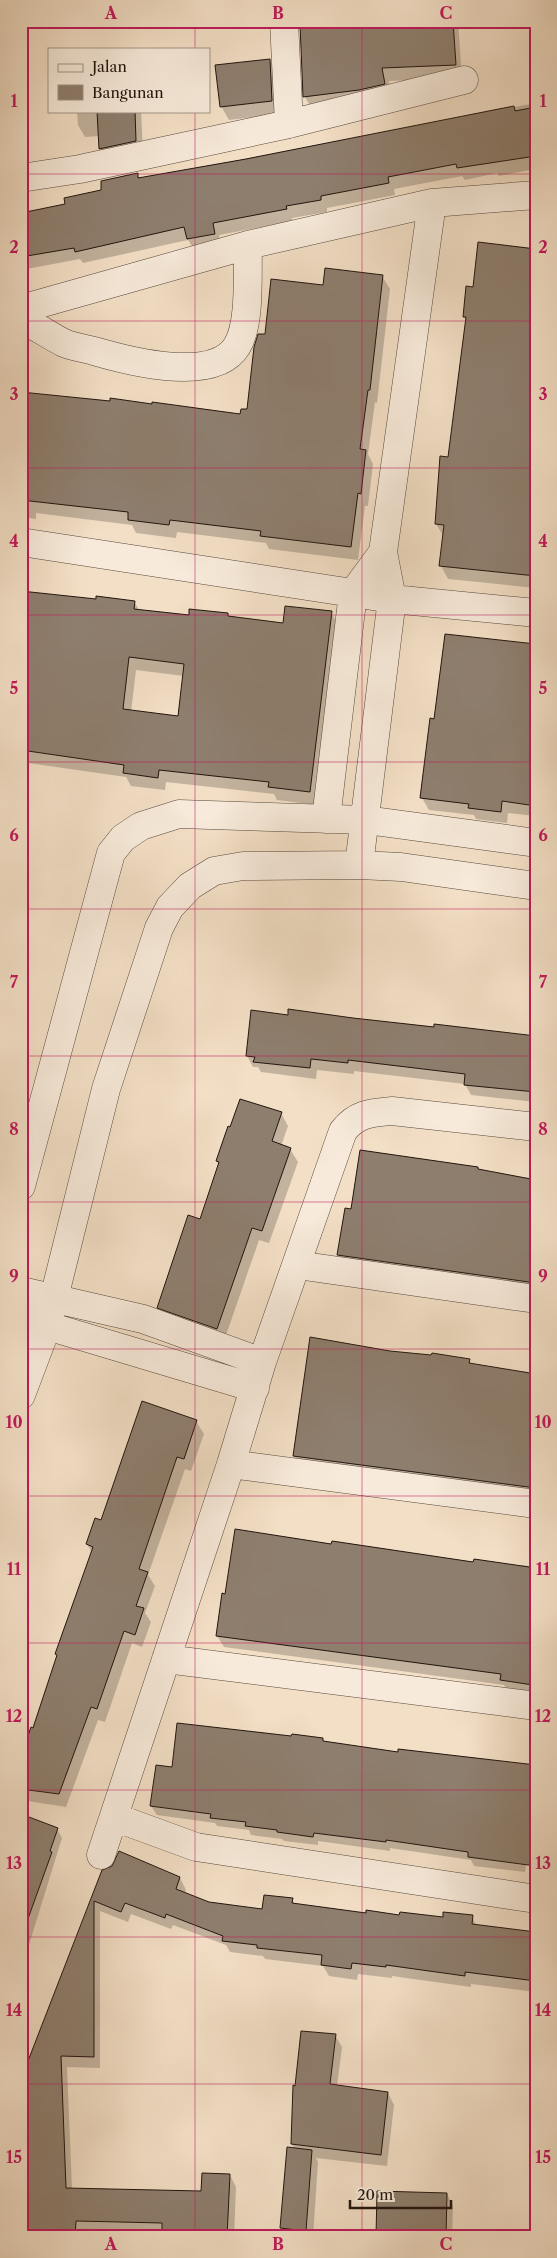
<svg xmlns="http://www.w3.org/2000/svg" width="557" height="2258" viewBox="0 0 557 2258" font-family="'Libre Caslon Text',serif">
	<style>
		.shadow { fill: #0003; fill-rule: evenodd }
		.building { fill: #8e7e6e; stroke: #21150e; fill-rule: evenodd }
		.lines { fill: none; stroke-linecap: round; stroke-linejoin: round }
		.street-casing { stroke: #56483c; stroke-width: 29 }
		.street { stroke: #f7eada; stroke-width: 28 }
		.grid { fill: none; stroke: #c2185b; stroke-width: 1; stroke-opacity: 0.55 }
		.neatline { fill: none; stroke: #c2185b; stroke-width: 2 }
		.grid-label { font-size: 16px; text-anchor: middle; font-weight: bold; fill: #c2185b }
	</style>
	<rect width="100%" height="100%" fill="#f3dfc6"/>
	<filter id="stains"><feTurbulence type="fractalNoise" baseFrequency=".004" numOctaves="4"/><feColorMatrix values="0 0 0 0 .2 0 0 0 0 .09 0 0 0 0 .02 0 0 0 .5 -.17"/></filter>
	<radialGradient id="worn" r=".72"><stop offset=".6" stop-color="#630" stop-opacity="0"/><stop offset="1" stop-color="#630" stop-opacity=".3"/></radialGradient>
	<path class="shadow" d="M 301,21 L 458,21 L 462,78 L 389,81 L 391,97 L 312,109 L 305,97 Z
		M 270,60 L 277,73 L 279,114 L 229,120 L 221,106 Z
		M 536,103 L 536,166 L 530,168 L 530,170 L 499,176 L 497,173 L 465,180 L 462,176 L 394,189 L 395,195 L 327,208 L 327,212 L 292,218 L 293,221 L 219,235 L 221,245 L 195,251 L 188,240 L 83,263 L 80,259 L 21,270 L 21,213 L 67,205 L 102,191 L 137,174 L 140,179 Z
		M 77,111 L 141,111 L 143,153 L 107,160 L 100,149 L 100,136 L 85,137 L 78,125 Z
		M 536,246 L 536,588 L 448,579 L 441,566 L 444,537 L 436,524 L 449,459 L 467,322 L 464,317 L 474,288 L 535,250 Z
		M 382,276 L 390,289 L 377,403 L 375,402 L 368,454 L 373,464 L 368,506 L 365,506 L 358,560 L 269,549 L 266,543 L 177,532 L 176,538 L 136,533 L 132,525 L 36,513 L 36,519 L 21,517 L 21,395 L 241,416 L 248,411 L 266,336 L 324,287 Z
		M 21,592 L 97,600 L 134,602 L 140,611 L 190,617 L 227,615 L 229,618 L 284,624 L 331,612 L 338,626 L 317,805 L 277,800 L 274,794 L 166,782 L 165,790 L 131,786 L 126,777 L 21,762 ZM 136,670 L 184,676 L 179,717 L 131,712 Z
		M 536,645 L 536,816 L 508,813 L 507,823 L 476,819 L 474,815 L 429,810 L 422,798 L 435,720 Z
		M 289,1016 L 353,1020 L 536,1037 L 536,1102 L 471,1095 L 465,1084 L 354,1071 L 354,1074 L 317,1070 L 316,1079 L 261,1072 L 258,1067 L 253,1067 L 247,1056 Z
		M 281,1113 L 288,1126 L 281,1146 L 290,1149 L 298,1162 L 269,1243 L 259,1240 L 224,1341 L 166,1320 L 159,1307 L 201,1220 L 219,1165 L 217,1161 Z
		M 361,1151 L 536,1179 L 536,1295 L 346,1268 L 339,1255 L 353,1210 Z
		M 390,1352 L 469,1360 L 472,1365 L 536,1373 L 536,1499 L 301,1469 L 294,1456 Z
		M 196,1421 L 204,1434 L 191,1471 L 185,1469 L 148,1575 L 155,1586 L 145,1613 L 151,1622 L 142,1647 L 132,1643 L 105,1722 L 98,1720 L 66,1807 L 21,1800 L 21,1761 L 92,1553 L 87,1544 L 102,1522 Z
		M 332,1545 L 474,1564 L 521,1567 L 521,1565 L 536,1567 L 536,1695 L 508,1691 L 504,1685 L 224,1647 L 217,1636 Z
		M 292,1738 L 322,1739 L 324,1742 L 399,1753 L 536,1766 L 536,1866 L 526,1865 L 525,1872 L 474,1866 L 471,1860 L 390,1848 L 390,1851 L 318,1841 L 318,1845 L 284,1841 L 282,1839 L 251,1835 L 249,1830 L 217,1826 L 215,1823 L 157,1815 L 151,1806 L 173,1769 Z
		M 21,1815 L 57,1829 L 62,1838 L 23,1964 Z
		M 103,1871 L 180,1878 L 186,1890 L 185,1894 L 208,1903 L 263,1911 L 292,1899 L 295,1905 L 367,1914 L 444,1918 L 472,1917 L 477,1926 L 536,1933 L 536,1992 L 471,1984 L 471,1987 L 392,1976 L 392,1978 L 358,1974 L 357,1980 L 329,1976 L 323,1966 L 265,1959 L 263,1956 L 230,1952 L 226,1945 L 173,1925 L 171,1929 L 131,1914 L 128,1922 L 100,1911 L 100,2068 L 67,2067 L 72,2189 L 202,2193 L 230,2175 L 236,2187 L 234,2237 L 21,2237 L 21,2077 L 23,2078 Z
		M 335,2035 L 342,2047 L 337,2086 L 388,2093 L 394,2105 L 387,2166 L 316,2158 L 318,2162 L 313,2237 L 281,2237 L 288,2149 L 295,2149 L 292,2144 L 296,2087 Z
		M 447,2194 L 453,2206 L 452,2237 L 377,2237 Z"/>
	<path class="building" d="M 393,21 L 453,21 L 456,65 L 382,68 L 385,84 L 359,90 L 303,97 L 300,24 L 393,25 Z
		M 270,59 L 272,101 L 220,107 L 215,65 Z
		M 514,106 L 515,111 L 536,107 L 536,156 L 457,168 L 456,164 L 388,177 L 389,183 L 321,196 L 321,200 L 286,206 L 287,209 L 213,223 L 215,234 L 187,239 L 184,227 L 75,252 L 74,248 L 21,257 L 21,213 L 65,204 L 64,198 L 101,190 L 101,181 L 138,173 L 138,178 L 246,159 Z
		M 97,111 L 135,111 L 136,141 L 99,149 Z
		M 478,242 L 536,249 L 536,576 L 439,566 L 444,525 L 435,524 L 440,456 L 448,457 L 466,317 L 463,317 L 466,286 L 473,287 Z
		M 325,268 L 383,275 L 370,390 L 368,390 L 360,449 L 366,450 L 361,494 L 358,493 L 351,547 L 260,536 L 261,531 L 170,520 L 169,525 L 128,520 L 128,512 L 21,500 L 21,392 L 110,401 L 110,398 L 152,404 L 152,402 L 240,414 L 241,409 L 247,409 L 254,347 L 258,334 L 265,334 L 271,279 L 323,285 Z
		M 21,591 L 96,599 L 96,596 L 135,601 L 134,609 L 189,615 L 189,609 L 228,613 L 228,616 L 283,623 L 285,606 L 332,611 L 310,792 L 268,787 L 269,782 L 159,770 L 158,778 L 123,773 L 124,765 L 21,750 ZM 129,657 L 184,664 L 178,716 L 123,709 Z
		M 445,634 L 536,644 L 536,806 L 502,801 L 501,812 L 468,808 L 469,804 L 420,798 L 430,718 L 434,719 Z
		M 288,1009 L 353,1018 L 434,1027 L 434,1024 L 536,1036 L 536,1092 L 464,1085 L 465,1074 L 348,1060 L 348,1063 L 311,1059 L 310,1068 L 253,1062 L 255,1057 L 246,1056 L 251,1010 L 288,1015 Z
		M 240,1099 L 282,1112 L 272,1141 L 291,1148 L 262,1231 L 252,1228 L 217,1329 L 157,1308 L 188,1215 L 200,1219 L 219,1162 L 216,1161 L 228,1126 L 230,1127 Z
		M 360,1150 L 478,1167 L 478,1169 L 536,1180 L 536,1283 L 337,1255 L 345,1208 L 351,1209 Z
		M 310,1337 L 390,1351 L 431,1355 L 432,1353 L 470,1359 L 469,1363 L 536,1374 L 536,1488 L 293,1456 Z
		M 142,1401 L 197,1420 L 184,1459 L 177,1457 L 139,1569 L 148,1572 L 136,1606 L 144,1608 L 135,1635 L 124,1631 L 97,1709 L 91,1707 L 59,1794 L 21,1789 L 21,1756 L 31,1727 L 33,1728 L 57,1655 L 55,1654 L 93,1547 L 86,1544 L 95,1518 L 101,1520 Z
		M 235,1529 L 331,1544 L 332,1541 L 473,1562 L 474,1559 L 536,1568 L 536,1669 L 533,1685 L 500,1680 L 501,1674 L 216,1636 L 222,1593 L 225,1594 Z
		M 177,1723 L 291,1736 L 292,1734 L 323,1738 L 323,1741 L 398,1752 L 398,1749 L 536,1765 L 536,1866 L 468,1857 L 468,1852 L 386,1840 L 386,1842 L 314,1833 L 313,1837 L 277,1832 L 277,1830 L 245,1826 L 246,1822 L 210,1818 L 211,1814 L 150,1806 L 156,1765 L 172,1767 Z
		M 21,1814 L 58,1828 L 50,1851 L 52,1852 L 25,1927 L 21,1927 Z
		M 119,1851 L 180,1877 L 176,1889 L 209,1902 L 262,1909 L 264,1895 L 293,1898 L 292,1903 L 366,1913 L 366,1910 L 399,1915 L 400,1912 L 443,1917 L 443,1912 L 473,1915 L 472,1924 L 536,1932 L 536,1981 L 465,1972 L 465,1976 L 386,1965 L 386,1967 L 352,1963 L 351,1969 L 321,1965 L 322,1955 L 257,1948 L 257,1945 L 222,1941 L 223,1936 L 166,1914 L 165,1918 L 125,1903 L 121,1912 L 94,1901 L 94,2057 L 61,2056 L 66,2188 L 201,2191 L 202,2173 L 230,2174 L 227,2237 L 162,2237 L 162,2223 L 76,2221 L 75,2237 L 21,2237 L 21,2079 L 102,1870 L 112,1866 Z
		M 301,2031 L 336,2034 L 330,2084 L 388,2092 L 381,2155 L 291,2144 L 293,2085 L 295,2086 Z
		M 287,2147 L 312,2150 L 306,2231 L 280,2228 Z
		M 377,2191 L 447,2193 L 446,2237 L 376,2237 Z"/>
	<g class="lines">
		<g class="street-casing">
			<path id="street" d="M 284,21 L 289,124
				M 21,178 L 80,169 L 289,124 L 464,80
				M 21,309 L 248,245 L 432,203 L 536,195
				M 21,319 C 36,326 50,336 64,343 C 73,347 84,348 94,351 C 128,361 214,384 237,346 C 251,323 247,273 248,245
				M 21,542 L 392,599 L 536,613
				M 326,819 L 353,593 L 383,552
				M 359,865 L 392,599 L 383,552 L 432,203
				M 21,1186 L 111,853 L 123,838 L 141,826 L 179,814 L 366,820 L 536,843
				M 297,1265 L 536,1299
				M 21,1291 L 143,1319 L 262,1362
				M 21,1318 L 255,1388
				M 21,1395 L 47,1326 L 106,1089 L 159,928 L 170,907 L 190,886 L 214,871 L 243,866 L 359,865 L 401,867 L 536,886
				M 231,1464 L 536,1504
				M 166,1659 L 536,1706
				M 114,1817 L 196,1847 L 536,1899
				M 101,1855 L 231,1464 L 262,1362 L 343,1131 C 357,1113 371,1113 392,1111 L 536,1127"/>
		</g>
		<use href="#street" class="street"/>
	</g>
	<path class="grid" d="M 195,21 L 195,49M 362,21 L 362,2237M 195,111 L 195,2237M 21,174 L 536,174M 21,321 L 536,321M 21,468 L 536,468M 21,615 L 536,615M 21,762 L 536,762M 21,909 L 536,909M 21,1056 L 536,1056M 21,1202 L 536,1202M 21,1349 L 536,1349M 21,1496 L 536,1496M 21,1643 L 536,1643M 21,1790 L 536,1790M 21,1937 L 536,1937M 21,2084 L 536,2084"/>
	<rect width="557" height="2258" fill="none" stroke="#f3dfc6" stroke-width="55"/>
	<rect x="48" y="48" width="162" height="65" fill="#f7eada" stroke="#a19588"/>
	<rect x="58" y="64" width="25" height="8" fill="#f7eada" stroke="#a19588"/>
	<text x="92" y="72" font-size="15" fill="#21150e">Jalan</text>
	<rect x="58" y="85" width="25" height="15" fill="#8e7e6e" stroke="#a19588"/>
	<text x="92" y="98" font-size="15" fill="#21150e">Bangunan</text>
	<path d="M350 2200v8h101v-8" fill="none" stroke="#21150e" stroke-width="2.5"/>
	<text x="357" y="2200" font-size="15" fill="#21150e" stroke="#f7eada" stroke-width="4" paint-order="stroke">20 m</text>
	<rect x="28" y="28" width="502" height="2202" class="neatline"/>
	<g class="grid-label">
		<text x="111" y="19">A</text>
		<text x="278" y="19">B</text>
		<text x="446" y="19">C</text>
		<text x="14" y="107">1</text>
		<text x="543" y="107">1</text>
		<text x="14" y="253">2</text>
		<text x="543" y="253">2</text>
		<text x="14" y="400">3</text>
		<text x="543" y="400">3</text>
		<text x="14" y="547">4</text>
		<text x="543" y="547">4</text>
		<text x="14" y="694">5</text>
		<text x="543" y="694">5</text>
		<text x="14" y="841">6</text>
		<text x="543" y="841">6</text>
		<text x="14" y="988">7</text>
		<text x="543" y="988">7</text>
		<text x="14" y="1135">8</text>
		<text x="543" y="1135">8</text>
		<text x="14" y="1282">9</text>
		<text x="543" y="1282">9</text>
		<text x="14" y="1428">10</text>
		<text x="543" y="1428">10</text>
		<text x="14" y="1575">11</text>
		<text x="543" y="1575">11</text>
		<text x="14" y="1722">12</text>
		<text x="543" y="1722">12</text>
		<text x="14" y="1869">13</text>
		<text x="543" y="1869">13</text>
		<text x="14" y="2016">14</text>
		<text x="543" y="2016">14</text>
		<text x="14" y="2163">15</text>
		<text x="543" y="2163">15</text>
		<text x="111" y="2250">A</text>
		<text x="278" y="2250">B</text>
		<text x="446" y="2250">C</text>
	</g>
	<rect width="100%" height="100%" filter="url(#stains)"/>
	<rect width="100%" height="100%" fill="url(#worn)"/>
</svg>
